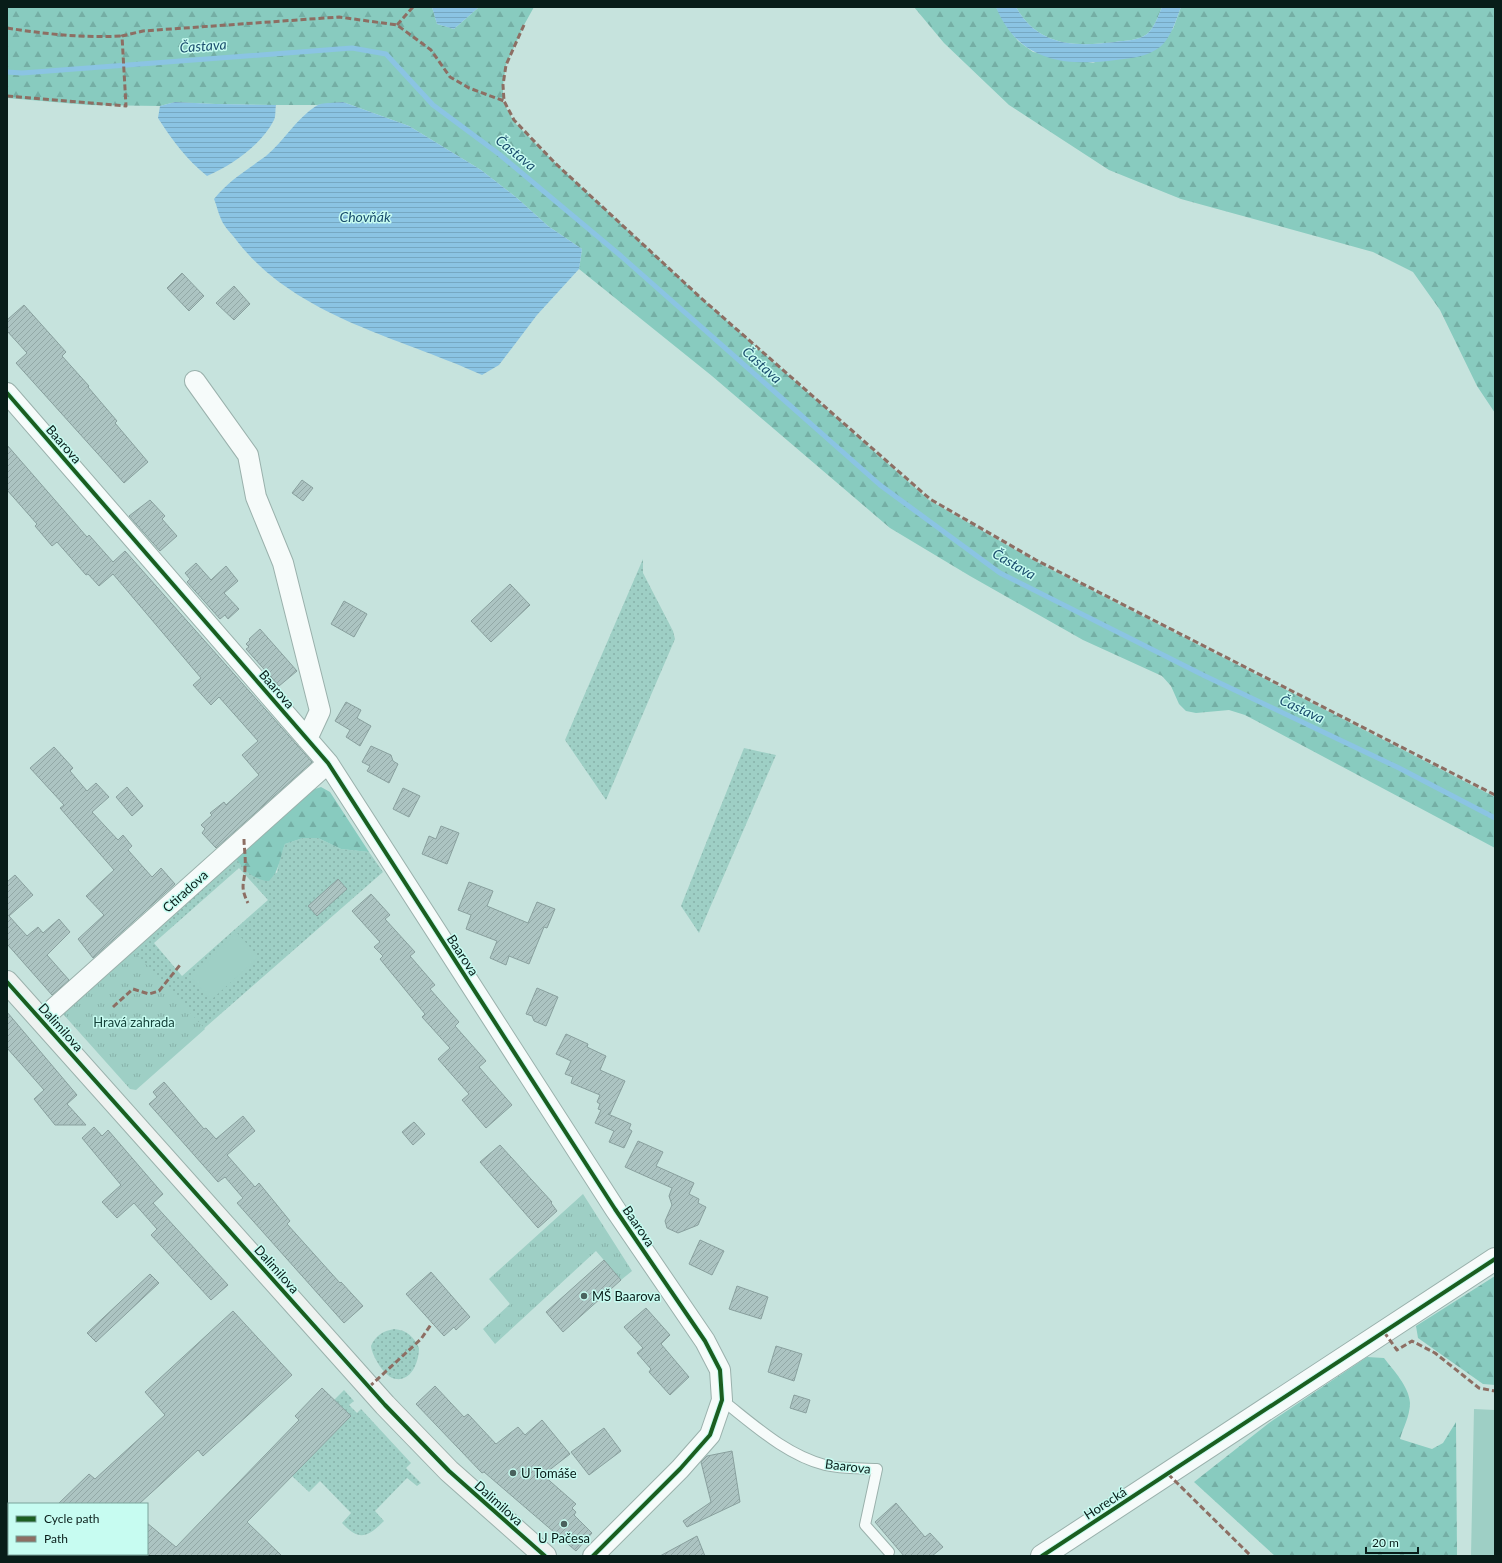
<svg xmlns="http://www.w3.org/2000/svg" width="1502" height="1563" viewBox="0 0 1502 1563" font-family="Lato,sans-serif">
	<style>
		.grass { fill: url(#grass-dots); fill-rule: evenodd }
		.forest { fill: url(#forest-firs) }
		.park { fill: url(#park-tufts) }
		.garden { fill: #9ecfc5 }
		.water { fill: url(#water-rules) }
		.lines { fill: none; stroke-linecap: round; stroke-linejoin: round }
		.stream { stroke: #8bc4e3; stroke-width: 5 }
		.building { fill: url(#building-hatch); stroke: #89a09e }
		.service-casing { stroke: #9ab1ac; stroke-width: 12 }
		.minor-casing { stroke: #9ab1ac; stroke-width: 22 }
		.tertiary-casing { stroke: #9ab1ac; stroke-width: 24 }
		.secondary-casing { stroke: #9ab1ac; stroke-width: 24 }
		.service { stroke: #f6fbfa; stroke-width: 10 }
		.minor { stroke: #f6fbfa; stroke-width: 20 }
		.tertiary { stroke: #f6fbfa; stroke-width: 22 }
		.secondary { stroke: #eef2f0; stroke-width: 22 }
		.quiet { stroke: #8d6e63; stroke-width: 3; stroke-dasharray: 6 3; stroke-linecap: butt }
		.cycleway-casing { stroke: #c7fcf1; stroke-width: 6 }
		.cycleway { stroke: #1b5e20; stroke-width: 4 }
		.poi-dot { fill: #4a625e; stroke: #c7fcf1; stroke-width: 1.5 }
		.labels { text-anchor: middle; stroke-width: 3; stroke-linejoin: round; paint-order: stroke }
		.street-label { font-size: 13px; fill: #081d19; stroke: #c7fcf1 }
		.park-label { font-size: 13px; fill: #15423a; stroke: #c7fcf1 }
		.poi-label { font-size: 13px; fill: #081d19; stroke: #c7fcf1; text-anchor: start }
		.water-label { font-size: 14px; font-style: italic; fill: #1a4d6d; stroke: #c7fcf1 }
	</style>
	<defs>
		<pattern id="grass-dots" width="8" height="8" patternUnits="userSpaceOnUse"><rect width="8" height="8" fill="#9ecfc5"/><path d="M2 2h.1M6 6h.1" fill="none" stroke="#87b1a9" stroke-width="1.8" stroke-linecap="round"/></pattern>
		<pattern id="forest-firs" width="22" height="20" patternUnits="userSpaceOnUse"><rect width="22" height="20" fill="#88cbbf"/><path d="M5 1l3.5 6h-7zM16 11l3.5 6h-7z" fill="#74aea4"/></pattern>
		<pattern id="park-tufts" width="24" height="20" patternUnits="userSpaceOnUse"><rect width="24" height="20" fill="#9ecfc5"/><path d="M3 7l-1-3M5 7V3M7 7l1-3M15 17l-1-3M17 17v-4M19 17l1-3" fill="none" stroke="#87b1a9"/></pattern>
		<pattern id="water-rules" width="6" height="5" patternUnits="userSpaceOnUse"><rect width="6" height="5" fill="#8bc4e3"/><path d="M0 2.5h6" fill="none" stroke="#76a8c2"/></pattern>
		<pattern id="building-hatch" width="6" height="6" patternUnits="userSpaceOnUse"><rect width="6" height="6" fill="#acc4c2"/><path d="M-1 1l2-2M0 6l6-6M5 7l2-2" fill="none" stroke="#92a8a6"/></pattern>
	</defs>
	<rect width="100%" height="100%" fill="#c6e3dd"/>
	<path class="grass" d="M 643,559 L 643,573 L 673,631 L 675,639 L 606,800 L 565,740 Z
		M 744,748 L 776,755 L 699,933 L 681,906 Z
		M 303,838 L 318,838 L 341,849 L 369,852 L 383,872 L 136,1088 L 64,1010 L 235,856 L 277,873 L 280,857 L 285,844 ZM 239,868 L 268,900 L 182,976 L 154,943 Z
		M 394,1329 C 407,1330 414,1337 419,1348 C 419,1361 412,1381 396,1379 C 385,1378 372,1356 371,1346 C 375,1336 383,1331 394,1329 Z
		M 344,1390 L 354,1401 L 349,1405 L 357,1413 L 361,1409 L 411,1463 L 406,1468 L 421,1483 L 417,1486 L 407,1478 L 375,1511 L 384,1521 C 367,1538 359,1541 342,1523 L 351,1513 L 320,1481 L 309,1492 L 292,1476 L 351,1416 L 334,1400 Z"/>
	<path class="forest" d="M 7,7 L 432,7 L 437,24 L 454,29 L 479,7 L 534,7 L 524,25 L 506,65 L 503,85 L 503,102 L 514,122 L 555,163 L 701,298 L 929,500 L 1035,561 L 1495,797 L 1495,848 L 1245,715 L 1229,710 L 1196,713 L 1186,711 L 1179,704 L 1171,686 L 1162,676 L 1083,640 L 970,576 L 890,528 L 712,376 L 579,269 L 582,249 L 548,226 L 517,198 L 481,170 L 409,126 L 343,102 L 317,105 L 276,105 L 215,104 L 175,102 L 160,106 L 89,105 L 7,98 Z
		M 914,7 L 996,7 L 1007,27 L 1018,41 L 1033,52 L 1093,63 L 1173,29 L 1181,7 L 1495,7 L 1495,413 L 1477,386 L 1440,310 L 1413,272 L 1373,252 L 1181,199 L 1109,170 L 1009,105 L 944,43 Z
		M 1016,7 L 1162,7 C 1158,16 1155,27 1147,34 C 1138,41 1126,40 1115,42 C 1074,47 1038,46 1016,7 Z
		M 321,787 L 330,792 L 369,852 L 341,849 L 318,838 L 303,838 L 285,844 C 279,859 280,870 269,881 C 255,881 242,869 235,856 L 309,791 Z
		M 1495,1276 L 1495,1385 L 1483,1384 L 1418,1338 L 1416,1326 Z
		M 1367,1357 L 1384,1358 C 1393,1370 1409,1386 1410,1403 C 1410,1416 1403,1428 1400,1439 L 1432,1449 L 1443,1443 L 1456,1422 L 1457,1556 L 1275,1556 L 1194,1482 L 1269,1423 Z"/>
	<path class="park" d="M 134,951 L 205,1029 L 136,1090 L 130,1089 L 63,1014 Z
		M 583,1194 L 632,1271 L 621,1280 L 596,1251 L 495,1344 L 483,1329 L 510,1304 L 489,1279 Z"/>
	<path class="garden" d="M 237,933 L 259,957 L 211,1000 L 190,976 Z
		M 1474,1409 L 1495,1410 L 1495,1556 L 1471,1556 Z"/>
	<path class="water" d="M 432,7 L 479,7 L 454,29 L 437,24 Z
		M 996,7 L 1016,7 C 1038,46 1074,47 1115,42 C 1126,40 1138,41 1147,34 C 1155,27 1158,16 1162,7 L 1181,7 C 1176,20 1171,38 1160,47 C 1147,57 1132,58 1116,60 C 1065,67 1018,61 996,7 Z
		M 175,102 L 215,104 L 276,105 C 275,110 276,116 274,120 C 261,145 233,165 207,176 C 186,159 173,141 158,118 L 160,106 Z
		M 343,102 L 409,126 L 481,170 L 517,198 L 548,226 L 582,249 L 579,269 L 537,315 L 499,365 L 482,375 C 399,337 296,317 237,241 C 232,234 224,227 221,219 C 218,213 217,206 214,199 C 229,180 247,170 266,156 C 284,141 296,119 316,106 C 322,102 335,103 343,102 Z"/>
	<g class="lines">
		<path class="stream" d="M 7,72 L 22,73 L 352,48 L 386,54 L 433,105 L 499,154 L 621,256 L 880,485 L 1000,573 L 1205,676 L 1399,768 L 1495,818"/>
	</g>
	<path class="building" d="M 182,273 L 204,296 L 189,311 L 167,288 Z
		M 234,286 L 250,304 L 234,320 L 216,303 Z
		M 24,305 L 66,352 L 62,356 L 89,386 L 88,387 L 117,421 L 115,423 L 148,462 L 124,483 L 16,363 L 27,353 L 7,331 L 7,320 Z
		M 7,445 L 87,537 L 89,535 L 113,562 L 125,551 L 312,762 L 216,848 L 202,833 L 205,829 L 201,825 L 212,815 L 210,813 L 224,802 L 226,805 L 259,775 L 242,755 L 258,741 L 219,697 L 211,705 L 193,685 L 201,678 L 113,574 L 99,586 L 88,574 L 86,575 L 57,542 L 52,546 L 35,526 L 37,524 L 7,490 Z
		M 302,480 L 313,488 L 303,501 L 292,493 Z
		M 150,500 L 165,516 L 162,519 L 177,536 L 160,551 L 129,516 Z
		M 196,563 L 211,580 L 226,566 L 238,581 L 224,593 L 239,609 L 228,619 L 225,615 L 220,619 L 187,582 L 190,579 L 185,573 Z
		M 510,584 L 530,605 L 491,642 L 471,621 Z
		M 344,601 L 367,614 L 354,637 L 331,624 Z
		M 260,629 L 297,671 L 279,686 L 246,649 L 249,647 L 246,644 L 250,640 L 249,639 Z
		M 346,702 L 361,710 L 357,718 L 371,726 L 360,746 L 346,737 L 350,730 L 335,721 Z
		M 371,746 L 391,755 L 393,761 L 398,764 L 389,783 L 367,771 L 370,766 L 362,762 Z
		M 54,747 L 73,768 L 70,771 L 87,791 L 96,783 L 109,797 L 92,812 L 118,840 L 123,835 L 132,846 L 128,850 L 152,877 L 161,868 L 175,884 L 93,958 L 78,939 L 104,915 L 86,896 L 114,870 L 60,808 L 64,805 L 30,768 Z
		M 127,787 L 143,806 L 132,816 L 116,797 Z
		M 403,788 L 420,796 L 409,817 L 393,809 Z
		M 441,826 L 459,833 L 447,864 L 422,854 L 429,836 L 436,839 Z
		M 15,875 L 33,895 L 9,916 L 27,936 L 38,927 L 43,933 L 59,919 L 70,932 L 47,955 L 69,980 L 52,995 L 7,944 L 7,882 Z
		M 338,879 L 347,889 L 317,916 L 308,906 Z
		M 469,882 L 493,891 L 487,906 L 528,923 L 537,902 L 555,909 L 547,928 L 544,927 L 529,964 L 509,956 L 506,965 L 490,958 L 497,941 L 466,929 L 471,915 L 458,910 Z
		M 371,894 L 390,915 L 385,919 L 415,952 L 410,956 L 435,985 L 430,989 L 459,1022 L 455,1026 L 486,1061 L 479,1067 L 512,1105 L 486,1128 L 462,1100 L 469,1094 L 438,1059 L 450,1048 L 422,1017 L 425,1014 L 380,959 L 383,956 L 374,947 L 380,942 L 352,911 Z
		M 537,988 L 558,997 L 546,1026 L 534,1021 L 532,1016 L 526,1014 Z
		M 7,1012 L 77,1095 L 67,1104 L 86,1125 L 55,1125 L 34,1099 L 44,1090 L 7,1048 Z
		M 566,1034 L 588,1044 L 587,1047 L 606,1056 L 600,1070 L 625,1081 L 610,1114 L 608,1114 L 631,1124 L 629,1129 L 632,1131 L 624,1148 L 609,1142 L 614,1131 L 595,1123 L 601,1110 L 598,1109 L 600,1104 L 597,1102 L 600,1095 L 571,1083 L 573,1077 L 565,1074 L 571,1061 L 556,1054 Z
		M 164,1082 L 204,1129 L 206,1128 L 216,1139 L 243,1116 L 255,1131 L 227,1155 L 255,1187 L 259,1183 L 290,1221 L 287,1224 L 340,1283 L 341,1282 L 363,1306 L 344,1323 L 237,1203 L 243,1198 L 225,1177 L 218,1182 L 149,1104 L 157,1097 L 153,1092 Z
		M 414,1122 L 425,1134 L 413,1145 L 402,1132 Z
		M 94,1127 L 102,1136 L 108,1130 L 163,1194 L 153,1203 L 228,1285 L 211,1300 L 151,1235 L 157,1229 L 134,1203 L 117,1218 L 102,1202 L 121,1185 L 82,1138 Z
		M 638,1141 L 663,1152 L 656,1166 L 694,1183 L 689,1194 L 699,1199 L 698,1203 L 706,1207 L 698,1225 L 678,1233 L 667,1228 L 665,1221 L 672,1205 L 669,1196 L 672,1188 L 625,1167 Z
		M 500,1145 L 552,1202 L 551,1203 L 557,1211 L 538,1228 L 480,1162 Z
		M 700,1240 L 724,1251 L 712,1275 L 689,1264 Z
		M 604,1260 L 621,1280 L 563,1332 L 546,1312 Z
		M 431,1272 L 470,1317 L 456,1330 L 454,1327 L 444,1336 L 406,1294 Z
		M 150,1274 L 159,1283 L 96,1342 L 87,1333 Z
		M 737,1286 L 768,1297 L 761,1319 L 729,1309 Z
		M 646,1308 L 670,1335 L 661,1344 L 689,1377 L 670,1395 L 649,1372 L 651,1369 L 637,1353 L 643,1348 L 624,1327 Z
		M 233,1311 L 292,1375 L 203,1456 L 198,1450 L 139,1504 L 58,1504 L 89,1474 L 95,1479 L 165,1415 L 145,1392 Z
		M 776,1346 L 802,1354 L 794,1381 L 768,1372 Z
		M 435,1386 L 464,1417 L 468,1414 L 496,1444 L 518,1427 L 525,1435 L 542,1420 L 570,1454 L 543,1475 L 576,1504 L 572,1508 L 576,1512 L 574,1515 L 592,1533 L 576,1551 L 484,1472 L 482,1473 L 416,1404 Z
		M 322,1388 L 351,1416 L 247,1522 L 282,1556 L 147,1556 L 147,1523 L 176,1547 L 299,1420 L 295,1416 Z
		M 794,1395 L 810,1400 L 806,1413 L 790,1408 Z
		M 604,1428 L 621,1451 L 589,1475 L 571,1452 Z
		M 732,1451 L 740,1502 L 687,1527 L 683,1521 L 711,1502 L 701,1462 L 707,1456 Z
		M 896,1503 L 925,1537 L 930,1533 L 943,1547 L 932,1556 L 904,1556 L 875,1522 Z
		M 697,1536 L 705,1556 L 660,1556 Z"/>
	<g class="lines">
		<g class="service-casing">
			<path id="service" d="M 722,1400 C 754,1425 786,1455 825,1465 C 841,1469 861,1468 877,1469 L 865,1525 L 889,1552"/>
		</g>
		<g class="minor-casing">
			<path id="minor" d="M 195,381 L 248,455 L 256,497 L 283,563 L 320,711 L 307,739
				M 7,393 L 328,763 L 615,1209 L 705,1341 L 720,1370 L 722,1400 L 710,1435 L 680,1469 L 593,1556
				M 41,1020 L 328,763
				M 7,1539 L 9,1540
				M 27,1554 L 29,1556"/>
		</g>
		<g class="tertiary-casing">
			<path id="tertiary" d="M 1042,1556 L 1495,1259"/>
		</g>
		<g class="secondary-casing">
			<path id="secondary" d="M 7,982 L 385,1405 L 449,1471 L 545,1556"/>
		</g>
		<use href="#service" class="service"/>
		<use href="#minor" class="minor"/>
		<use href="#tertiary" class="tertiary"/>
		<use href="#secondary" class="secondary"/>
		<path class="quiet" d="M 397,25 L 413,7
			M 524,25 L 506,65 L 503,85 L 504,101 L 514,120 L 555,163 L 701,298 L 930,499 L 1036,560 L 1495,795
			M 7,28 C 45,34 83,38 122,36
			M 7,96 L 126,106 L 122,36 L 143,31 L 339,17 L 397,25 L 431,50 L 450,77 L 469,88 L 504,101
			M 244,839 C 244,848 246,858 245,867 C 245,884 239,885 248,903
			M 113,1007 L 133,989 L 149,994 L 159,991 L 180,965
			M 1384,1332 L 1397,1350 L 1412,1341 L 1435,1353 L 1479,1388 L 1495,1391
			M 369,1387 L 421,1339 L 432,1323
			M 1168,1474 L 1251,1556"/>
		<g class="cycleway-casing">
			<path id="cycleway" d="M 7,393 L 328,763 L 615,1209 L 705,1341 L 720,1370 L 722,1400 L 710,1435 L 680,1469 L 593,1556
				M 7,982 L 385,1405 L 449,1471 L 545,1556
				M 1042,1556 L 1495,1259"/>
		</g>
		<use href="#cycleway" class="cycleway"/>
	</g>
	<g class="poi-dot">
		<circle cx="584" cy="1296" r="4"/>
		<circle cx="513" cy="1473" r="4"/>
		<circle cx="564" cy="1524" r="4"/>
	</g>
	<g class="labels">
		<g class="street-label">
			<text transform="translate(64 444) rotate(49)" y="5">Baarova</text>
			<text transform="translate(277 689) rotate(49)" y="5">Baarova</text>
			<text transform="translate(185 891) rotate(-42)" y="5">Ctiradova</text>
			<text transform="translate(463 955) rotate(57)" y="5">Baarova</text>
			<text transform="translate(61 1027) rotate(48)" y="5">Dalimilova</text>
			<text transform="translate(639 1226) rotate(56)" y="5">Baarova</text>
			<text transform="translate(277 1269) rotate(48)" y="5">Dalimilova</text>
			<text transform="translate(848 1466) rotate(7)" y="5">Baarova</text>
			<text transform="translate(499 1503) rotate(42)" y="5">Dalimilova</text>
			<text transform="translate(1105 1503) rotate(-33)" y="5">Horecká</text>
		</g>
		<g class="park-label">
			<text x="134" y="1027">Hravá zahrada</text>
		</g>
		<g class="poi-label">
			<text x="592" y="1301">MŠ Baarova</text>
			<text x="521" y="1478">U Tomáše</text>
			<text x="564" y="1543" text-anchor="middle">U Pačesa</text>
		</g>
		<g class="water-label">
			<text transform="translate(203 46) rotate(-4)" y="5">Častava</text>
			<text transform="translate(516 153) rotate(39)" y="5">Častava</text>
			<text x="365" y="222">Chovňák</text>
			<text transform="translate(762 365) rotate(42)" y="5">Častava</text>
			<text transform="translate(1014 564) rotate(30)" y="5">Častava</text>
			<text transform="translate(1302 709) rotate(25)" y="5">Častava</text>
		</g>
	</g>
	<rect width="1502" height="1563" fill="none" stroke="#081d19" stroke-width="16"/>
	<rect x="8" y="1503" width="140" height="52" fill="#c7fcf1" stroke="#7ba39b"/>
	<rect x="16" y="1516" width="20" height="6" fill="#1b5e20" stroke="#7ba39b"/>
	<text x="44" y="1523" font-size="12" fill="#081d19">Cycle path</text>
	<rect x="16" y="1536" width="20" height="6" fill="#8d6e63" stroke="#7ba39b"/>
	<text x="44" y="1543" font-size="12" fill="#081d19">Path</text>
	<path d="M1366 1547v6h52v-6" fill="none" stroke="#081d19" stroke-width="2"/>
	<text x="1372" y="1547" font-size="12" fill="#081d19" stroke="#c7fcf1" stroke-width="3" paint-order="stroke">20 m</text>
</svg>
